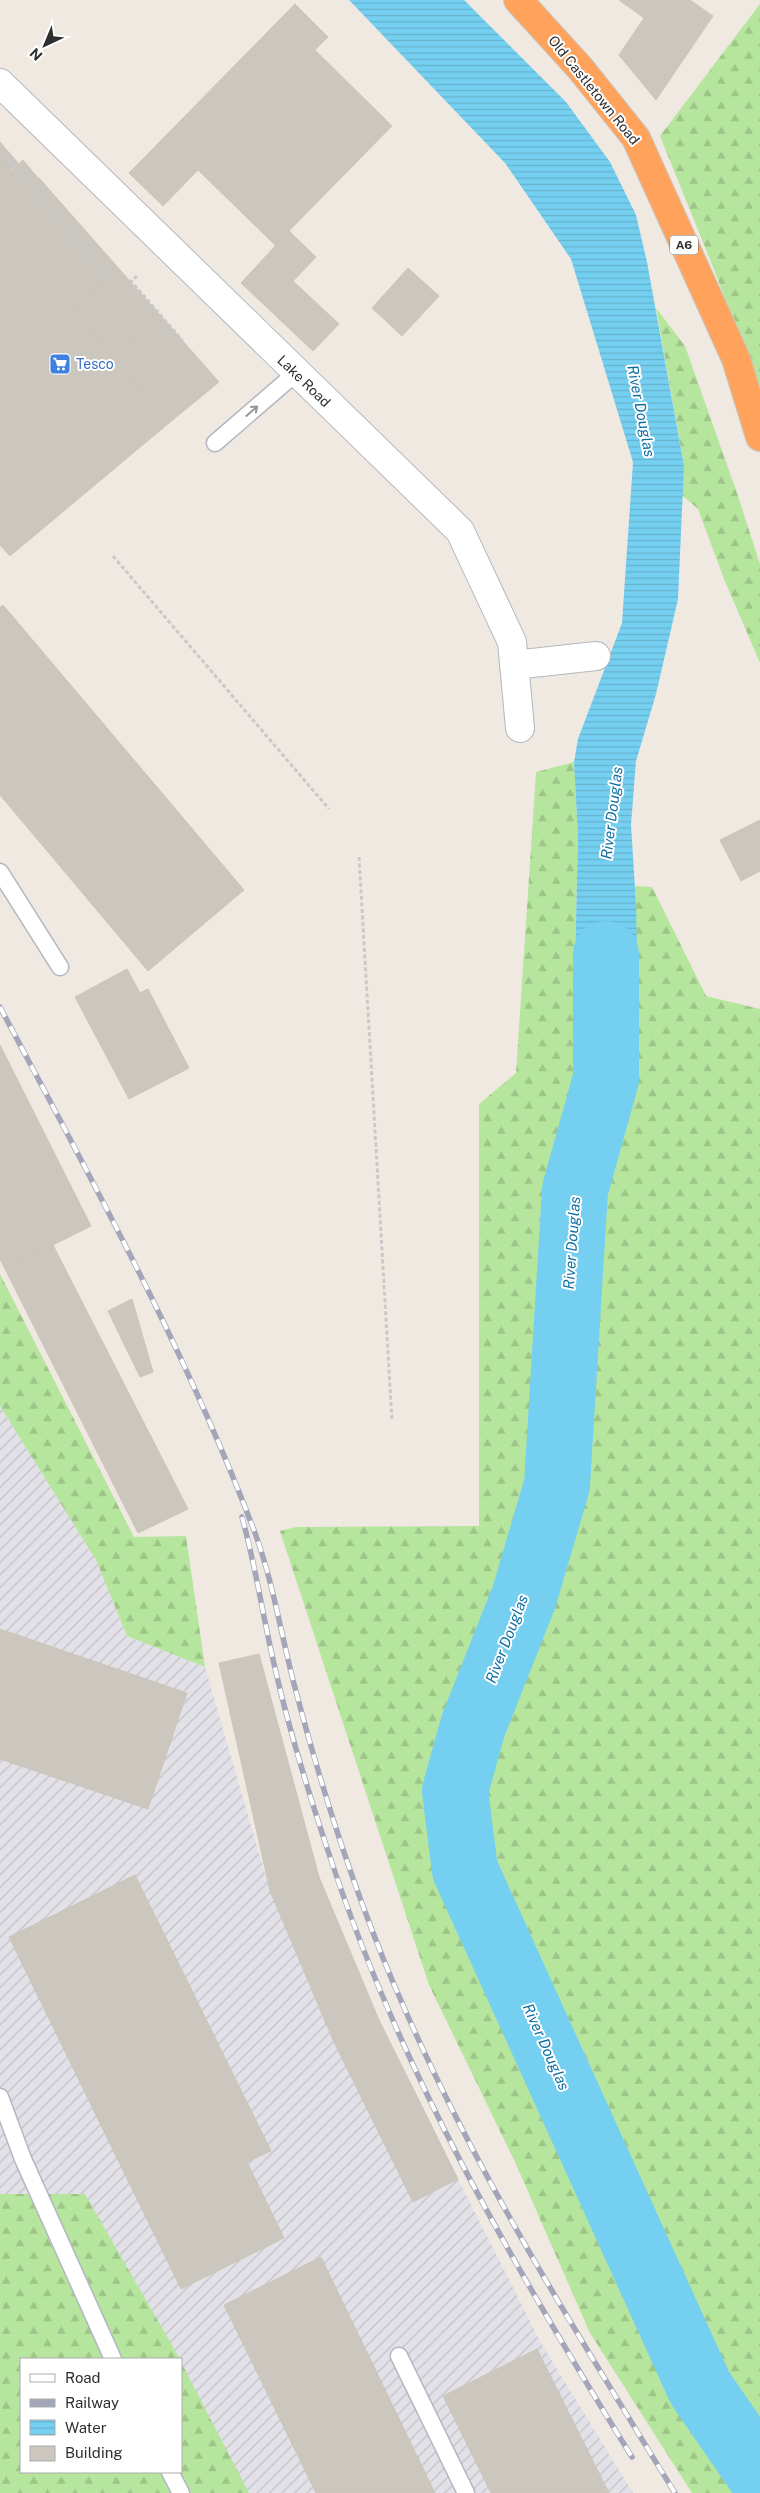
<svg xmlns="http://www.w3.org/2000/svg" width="760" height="2493" viewBox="0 0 760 2493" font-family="'Public Sans',sans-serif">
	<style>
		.industrial { fill: url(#industrial-furrows) }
		.forest { fill: url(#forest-firs) }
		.water { fill: url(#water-rules) }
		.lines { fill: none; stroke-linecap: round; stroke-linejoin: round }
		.river { stroke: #75cff0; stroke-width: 66 }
		.building { fill: #cbc7bf; stroke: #cbc5ba }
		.lane-casing { stroke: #b4b7c1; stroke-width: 19 }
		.street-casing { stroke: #b4b7c1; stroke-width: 30 }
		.highway-casing { stroke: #c9c9c9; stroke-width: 30 }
		.path { stroke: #c9c9c9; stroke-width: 3; stroke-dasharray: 4 2.5; stroke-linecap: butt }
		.lane { stroke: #fff; stroke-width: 16 }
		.street { stroke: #fff; stroke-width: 28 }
		.highway { stroke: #ffa35c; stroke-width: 28 }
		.rail-casing { stroke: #a3a6b8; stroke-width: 5.5 }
		.rail { stroke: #fff; stroke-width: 4; stroke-dasharray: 11; stroke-linecap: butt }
		.oneway { stroke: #969696 }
		.labels { text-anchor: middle; stroke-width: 4; stroke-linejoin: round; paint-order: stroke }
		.shield { fill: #fff; stroke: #6d6d6d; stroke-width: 1 }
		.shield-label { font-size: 12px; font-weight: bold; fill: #2e2e2e }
		.street-label { font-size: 14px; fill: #2e2e2e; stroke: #fff }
		.shop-label { font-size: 14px; fill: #366cbe; stroke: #fff; text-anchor: start }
		.water-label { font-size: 15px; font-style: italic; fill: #0d6fa3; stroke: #fff }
	</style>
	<defs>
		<pattern id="industrial-furrows" width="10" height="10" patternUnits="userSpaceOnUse" patternTransform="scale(1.25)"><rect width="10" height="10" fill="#e3e1e8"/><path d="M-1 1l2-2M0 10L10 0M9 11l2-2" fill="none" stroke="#c3c1c7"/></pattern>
		<pattern id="forest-firs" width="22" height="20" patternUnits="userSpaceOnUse" patternTransform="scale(1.25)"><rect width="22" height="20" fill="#b6e59e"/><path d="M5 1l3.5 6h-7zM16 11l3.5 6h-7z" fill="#9dc588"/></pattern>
		<pattern id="water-rules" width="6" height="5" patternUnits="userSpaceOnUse" patternTransform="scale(1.25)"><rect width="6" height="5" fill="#75cff0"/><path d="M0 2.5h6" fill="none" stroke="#66b2ce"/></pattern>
	</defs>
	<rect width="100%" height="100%" fill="#efe9e1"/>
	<path class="industrial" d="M 0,1406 L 96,1560 L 127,1636 L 205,1667 L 270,1891 L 333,2040 L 413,2202 L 458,2179 L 541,2343 L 633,2493 L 145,2493 L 181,2472 L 181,2359 L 77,2359 L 0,2207 Z"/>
	<path class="forest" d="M 760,4 L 760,394 L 715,272 L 660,136 Z
		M 656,308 L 685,346 L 737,493 L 760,564 L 760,663 L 724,579 L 698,509 L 682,495 L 684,466 Z
		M 574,762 L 578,837 L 575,962 L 636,904 L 635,886 L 652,887 L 706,996 L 760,1009 L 760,2493 L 692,2493 L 590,2333 L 515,2162 L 429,1985 L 280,1531 L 296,1527 L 479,1526 L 479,1104 L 516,1073 L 536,772 Z
		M 0,1274 L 134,1537 L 186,1536 L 205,1667 L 127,1636 L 96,1560 L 0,1406 Z
		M 0,2194 L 85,2194 L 180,2359 L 21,2359 L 21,2472 L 181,2472 L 181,2362 L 249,2493 L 0,2493 Z"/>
	<path class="water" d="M 349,0 L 464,0 L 566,102 L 610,162 L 636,215 L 647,262 L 684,466 L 678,599 L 656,694 L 636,761 L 631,825 L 636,904 L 639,1043 L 583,1048 L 575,963 L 578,837 L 574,762 L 578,739 L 622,623 L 633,462 L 571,259 L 505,163 Z"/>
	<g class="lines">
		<path class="river" d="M 606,954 L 606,1079 L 575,1190 L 557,1485 L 524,1597 L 473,1726 L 455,1791 L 465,1870 L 700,2388 L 760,2475"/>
	</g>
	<path class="building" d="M 619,0 L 690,0 L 713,16 L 656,100 L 619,55 L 644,18 Z
		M 295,4 L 328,37 L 315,50 L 392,126 L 275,245 L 198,170 L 163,206 L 129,173 Z
		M 0,142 L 18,163 L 8,171 L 0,161 Z
		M 23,160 L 38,178 L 24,190 L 9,172 Z
		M 0,161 L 102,283 L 72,307 L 169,423 L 10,556 L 0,545 Z
		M 39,178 L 219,382 L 169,423 L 72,307 L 102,283 L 25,190 Z
		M 289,231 L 316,257 L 293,281 L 339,324 L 313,351 L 241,283 Z
		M 408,268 L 439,296 L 402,336 L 372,308 Z
		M 93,290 L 134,337 L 112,355 L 72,307 Z
		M 134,337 L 164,373 L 142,392 L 112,355 Z
		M 186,360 L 200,376 L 191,383 L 177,368 Z
		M 3,605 L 244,890 L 148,971 L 0,795 L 0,607 Z
		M 760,820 L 760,871 L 741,881 L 720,840 Z
		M 127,969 L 140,993 L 148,989 L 189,1068 L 129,1099 L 75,997 Z
		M 0,1045 L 91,1226 L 5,1269 L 0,1259 Z
		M 53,1245 L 188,1509 L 138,1533 L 5,1269 Z
		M 132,1299 L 153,1372 L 140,1377 L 108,1311 Z
		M 0,1629 L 187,1693 L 148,1809 L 0,1759 Z
		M 259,1654 L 319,1877 L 379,2020 L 458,2179 L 413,2202 L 333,2040 L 270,1891 L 219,1663 Z
		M 135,1875 L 271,2151 L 247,2162 L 284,2238 L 181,2289 L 9,1937 Z
		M 321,2257 L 435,2493 L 316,2493 L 224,2305 Z
		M 537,2349 L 609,2493 L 491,2493 L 443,2396 Z"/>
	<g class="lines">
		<g class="lane-casing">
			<path id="lane" d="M 215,443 L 296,373
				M 0,872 L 60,967
				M 0,2097 L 23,2159 L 113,2359
				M 399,2356 L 466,2493
				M 170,2472 L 181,2493"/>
		</g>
		<g class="street-casing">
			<path id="street" d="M 0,83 L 460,531 L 512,642 L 520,728
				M 514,665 L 596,656"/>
		</g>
		<g class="highway-casing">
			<path id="highway" d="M 518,0 L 580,68 L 636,138 L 736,359 L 760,437"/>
		</g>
		<path class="path" d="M 0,150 L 107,278
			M 137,276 L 131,281 L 182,340 L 175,346
			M 113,556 L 329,809
			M 359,857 L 392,1421"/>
		<use href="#lane" class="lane"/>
		<use href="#street" class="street"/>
		<use href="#highway" class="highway"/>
		<g class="rail-casing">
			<path id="rail" d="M 0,1007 C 91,1179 186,1350 255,1533 C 273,1582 281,1634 294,1684 C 323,1795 359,1907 406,2012 C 480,2180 579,2337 675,2493
				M 242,1517 C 256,1567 263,1618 275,1668 C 289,1730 308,1791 328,1851 C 399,2069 512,2264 632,2457"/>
		</g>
		<use href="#rail" class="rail"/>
	</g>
	<defs><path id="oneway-shaft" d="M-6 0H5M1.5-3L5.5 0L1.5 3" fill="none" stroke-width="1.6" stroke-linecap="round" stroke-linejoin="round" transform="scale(1.25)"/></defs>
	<use class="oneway" href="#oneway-shaft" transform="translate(252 411) rotate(-41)"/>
	<defs>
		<g id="supermarket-square" transform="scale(1.125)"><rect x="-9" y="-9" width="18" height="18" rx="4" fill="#3f7fe0" stroke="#fff"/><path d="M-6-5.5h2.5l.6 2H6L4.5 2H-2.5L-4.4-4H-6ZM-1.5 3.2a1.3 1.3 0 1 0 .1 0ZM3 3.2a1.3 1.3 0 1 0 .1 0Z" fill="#fff"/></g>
	</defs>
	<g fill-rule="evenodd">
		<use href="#supermarket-square" x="60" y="364"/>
	</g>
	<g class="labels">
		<rect class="shield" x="670" y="235.5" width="28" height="19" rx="4"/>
		<g class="shield-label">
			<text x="684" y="249">A6</text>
		</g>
		<g class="street-label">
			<text transform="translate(594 90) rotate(51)" y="5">Old Castletown Road</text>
			<text transform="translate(304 381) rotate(44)" y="5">Lake Road</text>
		</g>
		<g class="shop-label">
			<text x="76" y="369">Tesco</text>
		</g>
		<g class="water-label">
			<text transform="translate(641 411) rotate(79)" y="5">River Douglas</text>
			<text transform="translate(612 813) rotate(-83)" y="5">River Douglas</text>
			<text transform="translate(572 1243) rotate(-86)" y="5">River Douglas</text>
			<text transform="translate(507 1639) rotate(-69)" y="5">River Douglas</text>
			<text transform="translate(546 2047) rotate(66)" y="5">River Douglas</text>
		</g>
	</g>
	<rect x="20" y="2358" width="162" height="115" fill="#ffffff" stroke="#ababab"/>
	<rect x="30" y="2374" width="25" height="8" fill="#ffffff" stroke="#ababab"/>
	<text x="65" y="2383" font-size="15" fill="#2e2e2e">Road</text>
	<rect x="30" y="2399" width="25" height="8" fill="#a3a6b8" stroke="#ababab"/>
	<text x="65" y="2408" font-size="15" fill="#2e2e2e">Railway</text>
	<rect x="30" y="2420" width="25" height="15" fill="url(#water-rules)" stroke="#ababab"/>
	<text x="65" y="2433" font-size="15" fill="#2e2e2e">Water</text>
	<rect x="30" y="2446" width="25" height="15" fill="#cbc7bf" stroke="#ababab"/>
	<text x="65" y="2458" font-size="15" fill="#2e2e2e">Building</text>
	<g transform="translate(45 45) rotate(224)" stroke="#ffffff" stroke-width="4" paint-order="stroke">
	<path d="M0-4L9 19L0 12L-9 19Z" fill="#2e2e2e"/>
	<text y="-8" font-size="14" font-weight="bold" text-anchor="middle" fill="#2e2e2e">N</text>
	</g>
</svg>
